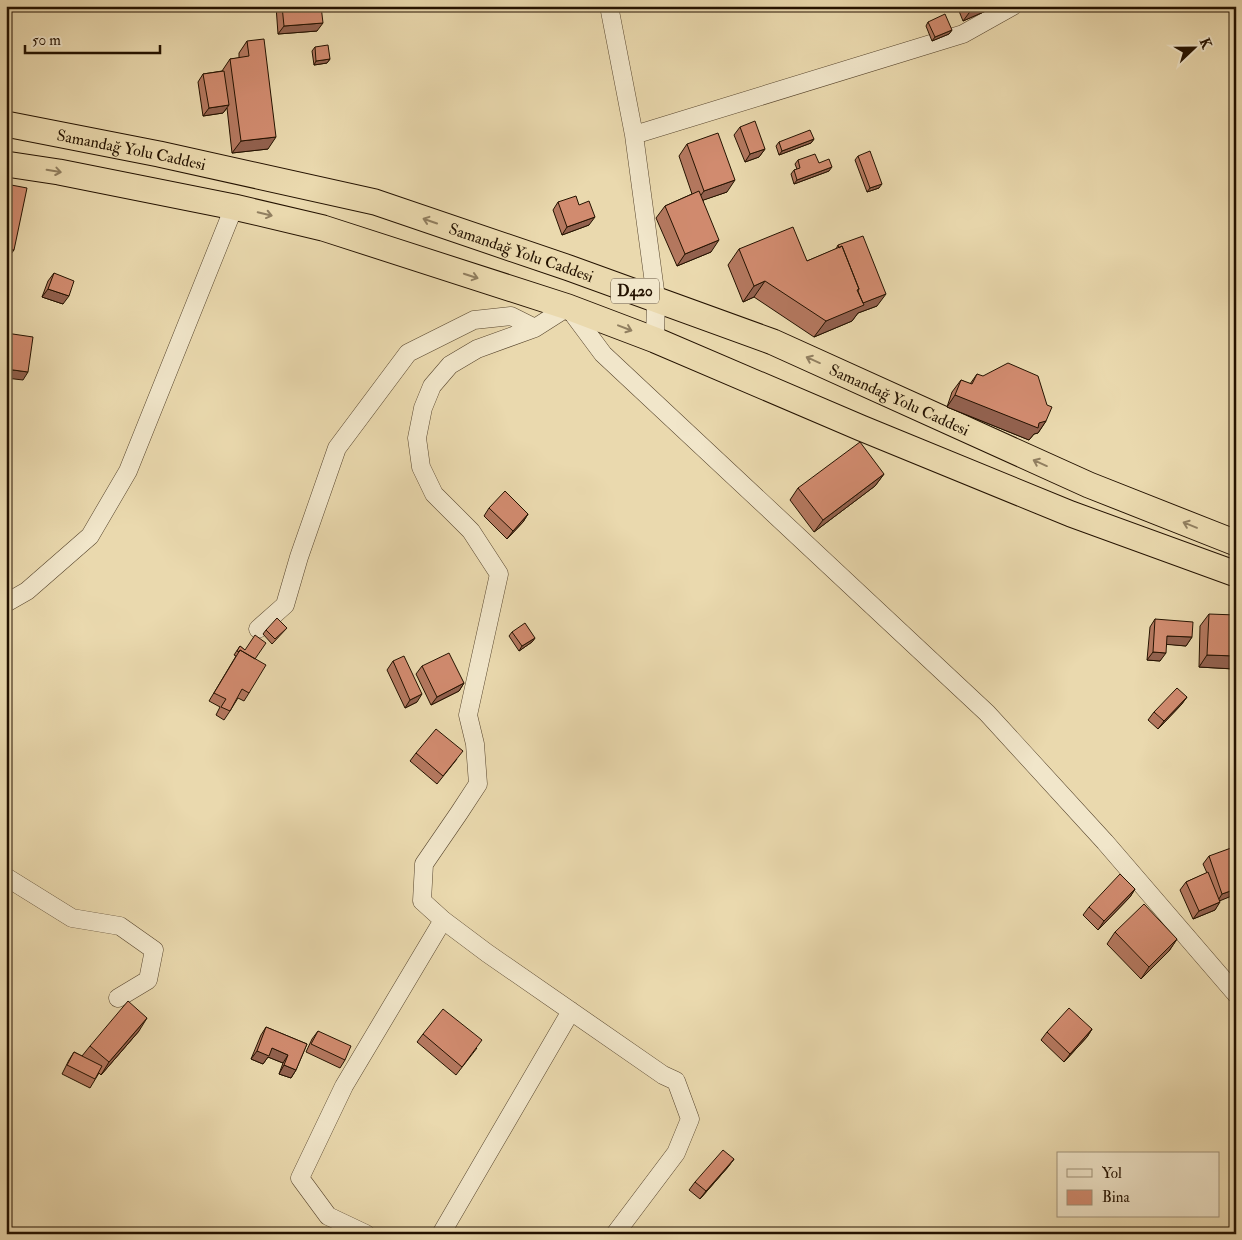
<svg xmlns="http://www.w3.org/2000/svg" width="1242" height="1240" viewBox="0 0 1242 1240" font-family="'IM FELL Double Pica',serif">
	<style>
		.lines { fill: none; stroke-linecap: round; stroke-linejoin: round }
		.minor-casing { stroke: #56442c; stroke-width: 19 }
		.highway-casing { stroke: #241200; stroke-width: 27 }
		.minor { stroke: #f1e6ca; stroke-width: 18 }
		.highway { stroke: #ead9ae; stroke-width: 25 }
		.wall { fill: #b4785f; stroke: #241200 }
		.shaded-wall { fill: #92614e; stroke: #241200 }
		.building { fill: #d18b6f; stroke: #241200 }
		.oneway { stroke: #917f60 }
		.labels { text-anchor: middle; stroke-width: 5; stroke-linejoin: round; paint-order: stroke }
		.shield { fill: #f1e6ca; stroke: #62523d; stroke-width: 1 }
		.shield-label { font-size: 15px; font-weight: bold; fill: #241200 }
		.street-label { font-size: 16px; fill: #241200; stroke: #f1e6ca }
	</style>
	<rect width="100%" height="100%" fill="#ead9ae"/>
	<filter id="stains"><feTurbulence type="fractalNoise" baseFrequency=".004" numOctaves="4"/><feColorMatrix values="0 0 0 0 .2 0 0 0 0 .09 0 0 0 0 .02 0 0 0 .5 -.17"/></filter>
	<radialGradient id="worn" r=".72"><stop offset=".6" stop-color="#630" stop-opacity="0"/><stop offset="1" stop-color="#630" stop-opacity=".3"/></radialGradient>
	<g class="lines">
		<g class="minor-casing">
			<path id="minor" d="M 609,6 L 634,135 L 656,298 L 655,340
				M 634,135 L 963,34 L 1013,6
				M 6,603 L 27,591 L 90,536 L 128,471 L 234,207
				M 258,629 L 285,605 L 299,557 L 337,448 L 408,353 L 474,320 L 511,316 L 535,328
				M 6,877 L 72,918 L 120,926 L 154,950 L 148,980 L 118,998
				M 366,1234 L 328,1216 L 300,1178 L 344,1086 L 443,920
				M 441,1234 L 571,1011
				M 615,1234 L 676,1153 L 690,1119 L 676,1081 L 663,1075 L 487,953 L 443,920 L 422,901 L 424,864 L 459,813 L 478,784 L 475,744 L 468,715 L 499,574 L 471,531 L 434,494 L 421,467 L 417,438 L 423,408 L 432,386 L 450,365 L 477,349 L 535,328 L 568,307 L 603,354 L 987,713 L 1105,842 L 1236,994"/>
		</g>
		<g class="highway-casing">
			<g id="highway">
				<path id="s1" d="M 6,124 L 159,154 L 375,202 L 569,268 L 773,342 L 1089,485 L 1236,543"/>
				<path d="M 6,164 L 59,172 L 234,207 L 323,228 L 568,307 L 655,340 L 861,428 L 1071,514 L 1236,574"/>
			</g>
		</g>
		<use href="#minor" class="minor"/>
		<use href="#highway" class="highway"/>
	</g>
	<path class="wall" d="M 276,6 L 321,6 L 317,31 L 278,34 Z
		M 957,6 L 996,6 L 995,7 L 963,21 Z
		M 928,22 L 952,30 L 949,34 L 932,41 L 926,26 Z
		M 247,41 L 268,149 L 232,153 L 227,108 L 223,113 L 203,116 L 198,82 L 203,74 L 222,71 L 230,59 L 239,58 L 239,53 Z
		M 315,47 L 330,59 L 327,63 L 314,65 L 312,51 Z
		M 740,127 L 765,149 L 759,157 L 745,162 L 734,135 Z
		M 814,139 L 811,143 L 779,155 L 776,146 L 779,142 Z
		M 687,144 L 727,192 L 703,200 L 711,252 L 677,266 L 656,218 L 665,206 L 692,194 L 679,156 Z
		M 858,156 L 879,188 L 867,192 L 855,160 Z
		M 798,160 L 819,163 L 829,171 L 794,184 L 791,174 L 794,170 L 797,169 L 795,164 Z
		M 558,202 L 579,205 L 589,225 L 562,235 L 553,210 Z
		M 838,245 L 877,306 L 858,313 L 852,321 L 814,337 L 754,297 L 743,302 L 728,265 L 739,249 L 807,261 L 836,249 Z
		M 54,273 L 63,304 L 42,297 L 48,281 Z
		M 977,374 L 1046,421 L 1038,433 L 1034,434 L 1029,440 L 947,407 L 952,392 L 961,380 L 970,384 Z
		M 884,474 L 875,486 L 814,532 L 790,500 L 798,488 Z
		M 489,508 L 528,514 L 523,522 L 507,539 L 484,516 Z
		M 1209,614 L 1234,669 L 1199,667 L 1200,626 Z
		M 1155,619 L 1192,637 L 1186,646 L 1167,644 L 1160,661 L 1147,660 L 1150,627 Z
		M 287,628 L 272,644 L 263,634 L 266,630 Z
		M 512,632 L 535,638 L 532,642 L 519,651 L 509,636 Z
		M 240,646 L 255,659 L 249,693 L 244,701 L 238,698 L 230,711 L 224,720 L 216,715 L 220,707 L 209,701 L 236,656 L 234,655 Z
		M 393,661 L 417,702 L 405,708 L 387,670 Z
		M 422,666 L 464,683 L 459,691 L 431,705 L 416,674 Z
		M 1187,697 L 1181,705 L 1158,729 L 1148,720 L 1154,712 Z
		M 416,753 L 457,759 L 437,784 L 410,761 Z
		M 1209,856 L 1234,895 L 1220,900 L 1215,910 L 1193,919 L 1180,890 L 1186,882 L 1207,873 L 1203,864 Z
		M 1135,889 L 1130,897 L 1098,930 L 1083,915 L 1089,907 Z
		M 1115,932 L 1177,939 L 1169,951 L 1141,979 L 1107,944 Z
		M 266,1027 L 307,1044 L 296,1070 L 291,1078 L 279,1074 L 283,1063 L 268,1057 L 263,1064 L 251,1059 L 261,1035 Z
		M 1092,1029 L 1087,1037 L 1064,1062 L 1041,1040 L 1047,1032 Z
		M 139,1031 L 101,1075 L 99,1073 L 90,1088 L 62,1074 L 69,1060 L 74,1052 L 82,1056 L 90,1046 Z
		M 318,1031 L 345,1060 L 340,1068 L 306,1052 L 312,1039 Z
		M 423,1034 L 477,1048 L 456,1075 L 417,1042 Z
		M 734,1159 L 728,1167 L 700,1199 L 689,1190 L 695,1182 Z"/>
	<path class="shaded-wall" d="M 979,6 L 996,6 L 995,7 L 963,21 L 972,9 Z
		M 323,23 L 317,31 L 278,34 L 284,26 Z
		M 952,30 L 949,34 L 932,41 L 935,37 Z
		M 330,59 L 327,63 L 314,65 L 316,61 Z
		M 229,105 L 223,113 L 203,116 L 209,108 Z
		M 276,137 L 268,149 L 232,153 L 241,141 Z
		M 814,139 L 811,143 L 779,155 L 782,151 Z
		M 765,149 L 759,157 L 745,162 L 750,154 Z
		M 832,167 L 829,171 L 794,184 L 797,180 Z
		M 735,180 L 727,192 L 695,203 L 704,191 Z
		M 882,184 L 879,188 L 867,192 L 870,188 Z
		M 595,217 L 589,225 L 562,235 L 567,227 Z
		M 719,240 L 711,252 L 677,266 L 685,254 Z
		M 6,249 L 14,250 L 8,258 L 6,258 Z
		M 765,281 L 754,297 L 743,302 L 754,286 Z
		M 48,289 L 69,296 L 63,304 L 42,297 Z
		M 886,294 L 877,306 L 858,313 L 852,321 L 814,337 L 826,321 L 862,303 Z
		M 6,369 L 28,372 L 23,380 L 6,378 Z
		M 955,395 L 1046,421 L 1038,433 L 1034,434 L 1029,440 L 947,407 Z
		M 884,474 L 875,486 L 814,532 L 823,520 Z
		M 528,514 L 523,522 L 507,539 L 513,531 Z
		M 1167,636 L 1192,637 L 1186,646 L 1162,644 Z
		M 535,638 L 532,642 L 519,651 L 522,646 Z
		M 1153,652 L 1166,653 L 1160,661 L 1147,660 Z
		M 1207,655 L 1236,656 L 1236,666 L 1234,669 L 1199,667 Z
		M 464,683 L 459,691 L 431,705 L 437,697 Z
		M 422,694 L 417,702 L 405,708 L 410,700 Z
		M 1187,697 L 1181,705 L 1158,729 L 1164,721 Z
		M 1135,889 L 1130,897 L 1098,930 L 1104,921 Z
		M 1236,889 L 1236,893 L 1234,895 L 1217,902 L 1222,894 Z
		M 1220,902 L 1215,910 L 1193,919 L 1199,911 Z
		M 1177,939 L 1169,951 L 1141,979 L 1149,967 Z
		M 147,1018 L 139,1031 L 101,1075 L 109,1062 Z
		M 1092,1029 L 1087,1037 L 1064,1062 L 1070,1054 Z
		M 272,1048 L 288,1055 L 283,1063 L 268,1057 L 263,1064 L 251,1059 L 257,1051 Z
		M 284,1065 L 296,1070 L 291,1078 L 279,1074 Z
		M 734,1159 L 728,1167 L 700,1199 L 706,1191 Z"/>
	<path class="building" d="M 282,6 L 321,6 L 323,23 L 284,26 Z
		M 971,6 L 979,6 L 972,9 Z
		M 945,14 L 952,30 L 935,37 L 928,22 Z
		M 264,39 L 276,137 L 241,141 L 230,59 L 249,56 L 247,41 Z
		M 328,45 L 330,59 L 316,61 L 315,47 Z
		M 224,71 L 229,105 L 209,108 L 203,74 Z
		M 755,121 L 765,149 L 750,154 L 740,127 Z
		M 810,130 L 814,139 L 782,151 L 779,142 Z
		M 718,133 L 735,180 L 704,191 L 687,144 Z
		M 870,151 L 882,184 L 870,188 L 858,156 Z
		M 815,154 L 819,163 L 829,159 L 832,167 L 797,180 L 794,170 L 800,168 L 798,160 Z
		M 6,184 L 27,188 L 14,250 L 6,249 Z
		M 699,191 L 719,240 L 685,254 L 665,206 Z
		M 576,196 L 579,205 L 589,201 L 595,217 L 567,227 L 558,202 Z
		M 793,227 L 807,261 L 842,246 L 859,289 L 857,290 L 864,305 L 826,321 L 765,281 L 754,286 L 739,249 Z
		M 863,236 L 886,294 L 863,303 L 858,291 L 859,289 L 842,246 L 839,248 L 838,245 Z
		M 54,273 L 74,281 L 69,296 L 48,289 Z
		M 6,333 L 33,337 L 28,372 L 6,369 Z
		M 1008,363 L 1038,376 L 1047,405 L 1052,407 L 1046,421 L 1039,423 L 1038,428 L 955,395 L 961,380 L 972,384 L 977,374 L 983,376 Z
		M 860,442 L 884,474 L 823,520 L 798,488 Z
		M 505,491 L 528,514 L 513,531 L 489,508 Z
		M 1209,614 L 1236,615 L 1236,656 L 1207,655 Z
		M 277,618 L 287,628 L 275,639 L 266,630 Z
		M 1155,619 L 1193,622 L 1192,637 L 1167,636 L 1166,653 L 1153,652 Z
		M 525,623 L 535,638 L 522,646 L 512,632 Z
		M 255,635 L 266,643 L 255,659 L 240,650 L 239,652 L 237,651 L 240,646 L 245,650 Z
		M 240,650 L 266,665 L 249,693 L 242,689 L 230,711 L 221,707 L 226,699 L 214,693 Z
		M 449,653 L 464,683 L 437,697 L 422,666 Z
		M 404,656 L 422,694 L 410,700 L 393,661 Z
		M 1177,688 L 1187,697 L 1164,721 L 1154,712 Z
		M 436,729 L 463,751 L 443,776 L 416,753 Z
		M 1231,848 L 1236,861 L 1236,874 L 1235,874 L 1236,889 L 1222,894 L 1209,856 Z
		M 1208,872 L 1220,902 L 1199,911 L 1186,882 Z
		M 1120,874 L 1135,889 L 1104,921 L 1089,907 Z
		M 1144,904 L 1177,939 L 1149,967 L 1115,932 Z
		M 128,1001 L 147,1018 L 109,1062 L 90,1046 Z
		M 1069,1008 L 1092,1029 L 1070,1054 L 1047,1032 Z
		M 443,1009 L 482,1040 L 462,1067 L 423,1034 Z
		M 266,1027 L 307,1044 L 296,1070 L 284,1065 L 288,1055 L 272,1048 L 269,1056 L 257,1051 Z
		M 318,1031 L 351,1046 L 345,1060 L 311,1044 Z
		M 74,1052 L 102,1066 L 95,1079 L 67,1065 Z
		M 723,1150 L 734,1159 L 706,1191 L 695,1182 Z"/>
	<defs><path id="oneway-shaft" d="M-6 0H5M1.5-3L5.5 0L1.5 3" fill="none" stroke-width="1.6" stroke-linecap="round" stroke-linejoin="round" transform="scale(1.25)"/></defs>
	<g class="oneway">
		<use href="#oneway-shaft" transform="translate(54 171) rotate(9)"/>
		<use href="#oneway-shaft" transform="translate(265 214) rotate(13)"/>
		<use href="#oneway-shaft" transform="translate(430 221) rotate(-161)"/>
		<use href="#oneway-shaft" transform="translate(471 276) rotate(18)"/>
		<use href="#oneway-shaft" transform="translate(625 328) rotate(21)"/>
		<use href="#oneway-shaft" transform="translate(813 360) rotate(-156)"/>
		<use href="#oneway-shaft" transform="translate(1040 463) rotate(-156)"/>
		<use href="#oneway-shaft" transform="translate(1190 525) rotate(-158)"/>
	</g>
	<g class="labels">
		<rect class="shield" x="611" y="278.5" width="48" height="25" rx="4"/>
		<g class="shield-label">
			<text x="635" y="296">D420</text>
		</g>
		<g class="street-label">
			<text dy="6" stroke="none"><textPath href="#s1" startOffset="128">Samandağ Yolu Caddesi</textPath></text>
			<text dy="6" stroke="none"><textPath href="#s1" startOffset="532">Samandağ Yolu Caddesi</textPath></text>
			<text dy="6" stroke="none"><textPath href="#s1" startOffset="938">Samandağ Yolu Caddesi</textPath></text>
		</g>
	</g>
	<rect width="1242" height="1240" fill="none" stroke="#ead9ae" stroke-width="25"/>
	<rect x="8" y="8" width="1227" height="1225" fill="none" stroke="#241200" stroke-width="2.5"/>
	<rect x="12" y="12" width="1217" height="1215" fill="none" stroke="#241200"/>
	<rect x="1057" y="1152" width="162" height="65" fill="#f1e6ca" stroke="#9f9179"/>
	<rect x="1067" y="1169" width="25" height="8" fill="#f1e6ca" stroke="#9f9179"/>
	<text x="1102" y="1178" font-size="15" fill="#241200">Yol</text>
	<rect x="1067" y="1190" width="25" height="15" fill="#d18b6f" stroke="#9f9179"/>
	<text x="1102" y="1202" font-size="15" fill="#241200">Bina</text>
	<g transform="translate(1194 48) rotate(68)" stroke="#f1e6ca" stroke-width="4" paint-order="stroke">
	<path d="M0-4L9 19L0 12L-9 19Z" fill="#241200"/>
	<text y="-8" font-size="14" font-weight="bold" text-anchor="middle" fill="#241200">K</text>
	</g>
	<path d="M25 45v8h135v-8" fill="none" stroke="#241200" stroke-width="2.5"/>
	<text x="32" y="45" font-size="15" fill="#241200" stroke="#f1e6ca" stroke-width="4" paint-order="stroke">50 m</text>
	<rect width="100%" height="100%" filter="url(#stains)"/>
	<rect width="100%" height="100%" fill="url(#worn)"/>
</svg>
